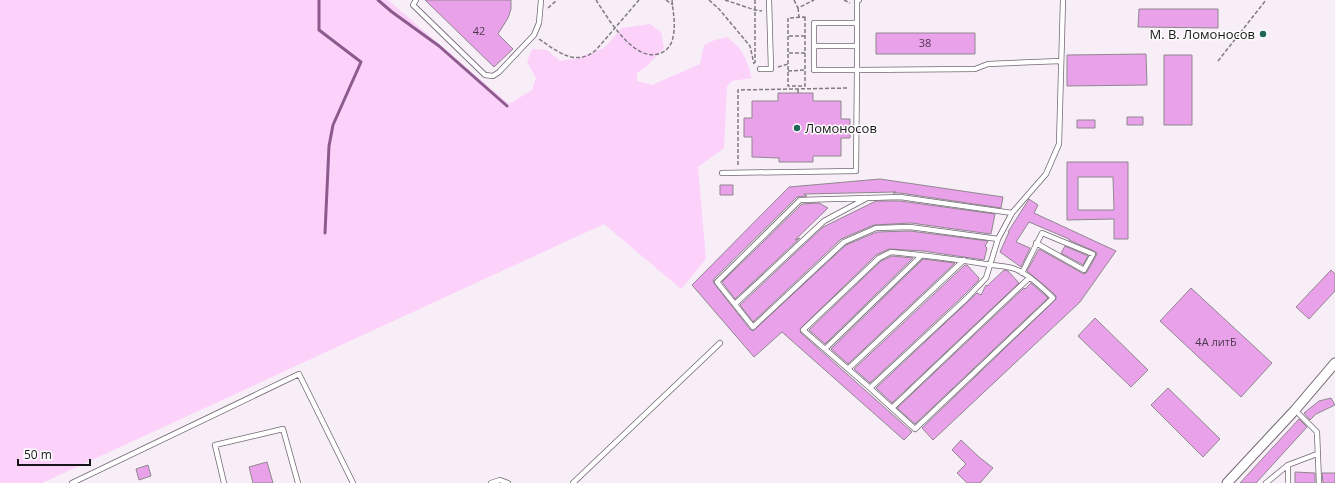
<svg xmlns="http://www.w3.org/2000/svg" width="1335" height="483" viewBox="0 0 1335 483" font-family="'Open Sans',sans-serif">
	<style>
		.green { fill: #fcd2fb }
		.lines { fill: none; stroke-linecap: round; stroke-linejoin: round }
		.stream { stroke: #8c5a8c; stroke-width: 3 }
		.building { fill: #e9a1e9; stroke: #90878f; fill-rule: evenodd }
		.service-casing { stroke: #716871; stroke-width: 6 }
		.minor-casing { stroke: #716871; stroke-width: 11 }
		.path { stroke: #817b81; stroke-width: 1.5; stroke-dasharray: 4 2; stroke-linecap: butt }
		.service { stroke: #fff; stroke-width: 4.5 }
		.minor { stroke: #fff; stroke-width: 9 }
		.poi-dot { fill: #216657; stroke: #fefefe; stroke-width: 1.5 }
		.labels { text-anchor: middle; stroke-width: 3; stroke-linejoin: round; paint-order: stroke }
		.number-label { font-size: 11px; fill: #4c384c }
		.poi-label { font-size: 13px; fill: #181518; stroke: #fefefe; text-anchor: end }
	</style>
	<rect width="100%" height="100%" fill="#f7eef7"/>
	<path class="green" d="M 0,0 L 388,0 L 509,104 L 532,90 L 536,78 L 527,62 L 532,49 L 547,50 L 560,61 L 579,58 L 604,48 L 622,28 L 650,24 L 661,32 L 664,48 L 646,67 L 637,73 L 637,81 L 652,85 L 700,64 L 704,45 L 715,40 L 727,37 C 744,50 746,58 752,78 L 732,81 L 727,86 L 724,148 L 698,167 L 706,259 L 681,289 L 604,224 L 42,483 L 0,483 Z"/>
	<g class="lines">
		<path class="stream" d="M 319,0 L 319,30 L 361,62 L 333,125 L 329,146 L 325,233
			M 378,0 L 392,12 L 439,46 L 507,106"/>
	</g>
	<path class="building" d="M 425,0 L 511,0 L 511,9 L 508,18 L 498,34 L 513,49 L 494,67 Z
		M 1139,9 L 1218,9 L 1218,28 L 1138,27 Z
		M 876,33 L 975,33 L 975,54 L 876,54 Z
		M 1146,54 L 1147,85 L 1067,86 L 1067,55 Z
		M 1164,55 L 1192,55 L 1192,125 L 1164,125 Z
		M 778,93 L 813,93 L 813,101 L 841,101 L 841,119 L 850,119 L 850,138 L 841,138 L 841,156 L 813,156 L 813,162 L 779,162 L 779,158 L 752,157 L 752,137 L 744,137 L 744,118 L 752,118 L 752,101 L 778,101 Z
		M 1127,117 L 1143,117 L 1143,125 L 1127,125 Z
		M 1077,120 L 1095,120 L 1095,128 L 1077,128 Z
		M 1067,162 L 1128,162 L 1128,239 L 1114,239 L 1114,219 L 1067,220 ZM 1078,177 L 1113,177 L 1114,210 L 1078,210 Z
		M 880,179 L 1003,197 L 1001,208 L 900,193 L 893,193 L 896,192 L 804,194 L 807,196 L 797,197 L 714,279 L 713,282 L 750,329 L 753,331 L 846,245 L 877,232 L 910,231 L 988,241 L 985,246 L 987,248 L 984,260 L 923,251 L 889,249 L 876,255 L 800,329 L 801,333 L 912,432 L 904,440 L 782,332 L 754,357 L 692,285 L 789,187 Z
		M 720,185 L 733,185 L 733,195 L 720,195 Z
		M 1029,199 L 1038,205 L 1034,213 L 1116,251 L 1080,302 L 933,440 L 922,428 L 1056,299 L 1056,296 L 1052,292 L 1027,271 L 1039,249 L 1084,274 L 1087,272 L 1096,256 L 1097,253 L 1094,251 L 1069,240 L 1069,239 L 1029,222 L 1016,242 L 1030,248 L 1021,267 L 1000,252 L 1009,232 L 1008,232 Z
		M 876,201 L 900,201 L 995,214 L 991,234 L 911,223 L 874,225 L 841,239 L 753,322 L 740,305 L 823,227 Z
		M 819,203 L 828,208 L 795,240 L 800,238 L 735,299 L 722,282 L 802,204 Z
		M 1065,246 L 1088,256 L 1083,265 L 1061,253 Z
		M 892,256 L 913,258 L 825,344 L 809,330 L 881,261 Z
		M 923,259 L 955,263 L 848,364 L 831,349 Z
		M 965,265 L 967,265 L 979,278 L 978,281 L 963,296 L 870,383 L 854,369 Z
		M 1004,270 L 1008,271 L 1019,283 L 892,403 L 876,388 L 977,293 L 981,295 L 986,285 L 987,286 Z
		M 1331,270 L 1335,274 L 1335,291 L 1309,319 L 1296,307 Z
		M 1031,283 L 1048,298 L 915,424 L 897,408 L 1024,288 L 1025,289 Z
		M 1191,288 L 1272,363 L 1241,397 L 1160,321 Z
		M 1095,318 L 1148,370 L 1131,387 L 1078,336 Z
		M 1168,388 L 1220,439 L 1203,457 L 1151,405 Z
		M 1331,398 L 1335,405 L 1316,414 L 1310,420 L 1304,413 L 1319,401 Z
		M 1299,419 L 1307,427 L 1256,483 L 1240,483 Z
		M 961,440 L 979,457 L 993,468 L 980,483 L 967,483 L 957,473 L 966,464 L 952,450 Z
		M 267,462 L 273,483 L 253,483 L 249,467 Z
		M 148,465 L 151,476 L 139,480 L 136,469 Z
		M 1295,472 L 1315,473 L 1315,483 L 1295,483 Z
		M 1322,473 L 1335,473 L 1335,483 L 1323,483 Z"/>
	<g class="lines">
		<g class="service-casing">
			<path id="service" d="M 416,0 L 413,5 L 485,75 L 493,76 L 499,72 L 534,35 L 539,23 L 541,0
				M 859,0 L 857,0 L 857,70 L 975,69 L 988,64 L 1060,61
				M 814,46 L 857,46
				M 760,69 L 771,69 L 769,0
				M 722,173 L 856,171 L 857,70 L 814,70 L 814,23 L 857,23
				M 867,198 L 800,200 L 717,282 L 753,327 L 844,242 L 876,228 L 910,227 L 998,239
				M 891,252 C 922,255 954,259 985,264 C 995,266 1005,265 1015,269 C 1028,274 1044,289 1053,298 L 915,429 L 870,388 L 803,330 L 879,258 Z
				M 1022,273 L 1042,233 L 1093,254 L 1084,270 L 1036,243
				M 735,304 L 824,221 L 867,198 L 900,197 L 1012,213
				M 825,349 L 922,255
				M 848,369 L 964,260
				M 870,388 L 966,299 L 986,278 L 998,239 L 1012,213 L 1046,174 L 1059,144 L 1063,0
				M 892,408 L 1029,278
				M 1295,410 L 1317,432 L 1319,483
				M 72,483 L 299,374 L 353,483
				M 224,483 L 215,445 L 283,429 L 298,483
				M 491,483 L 500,480 L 508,483
				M 573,483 L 720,343
				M 1266,483 L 1288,465 L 1317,454
				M 1288,483 L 1288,465"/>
		</g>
		<g class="minor-casing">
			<path id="minor" d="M 1227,483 L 1295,410 L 1335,363"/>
		</g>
		<path class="path" d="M 596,0 C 608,18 634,64 661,53 C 668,50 672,44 673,37 C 676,24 673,13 672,0
			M 666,0 L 673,5
			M 709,0 L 719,9 L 750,46 L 754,64
			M 725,0 L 755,10 L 762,11
			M 755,0 L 755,63
			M 794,0 L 798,8 L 814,0
			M 844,0 L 850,3
			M 548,8 L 557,0
			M 798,8 L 799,17
			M 805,17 L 805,86 L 788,86 L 788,18 Z
			M 789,36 L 805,36
			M 539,39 C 558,52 576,67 596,50 L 639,0
			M 789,53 L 805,53
			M 1218,61 L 1266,0
			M 778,67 L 788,64
			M 788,71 L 805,70
			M 798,93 L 798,88
			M 738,165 L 738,90 L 849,88"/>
		<use href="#service" class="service"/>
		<use href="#minor" class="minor"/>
	</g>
	<g class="poi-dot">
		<circle cx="1263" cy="34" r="4"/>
		<circle cx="797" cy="128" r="4"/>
	</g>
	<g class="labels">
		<g class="number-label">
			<text x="479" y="35">42</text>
			<text x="925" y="47">38</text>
			<text x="1216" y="346">4А литБ</text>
		</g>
		<g class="poi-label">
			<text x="1255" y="39">М. В. Ломоносов</text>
			<text x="805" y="133" text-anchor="start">Ломоносов</text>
		</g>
	</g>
	<path d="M18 459v6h72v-6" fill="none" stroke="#181518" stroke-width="2"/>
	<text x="24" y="459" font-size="12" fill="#181518" stroke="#fefefe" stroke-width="3" paint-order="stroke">50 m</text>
</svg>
